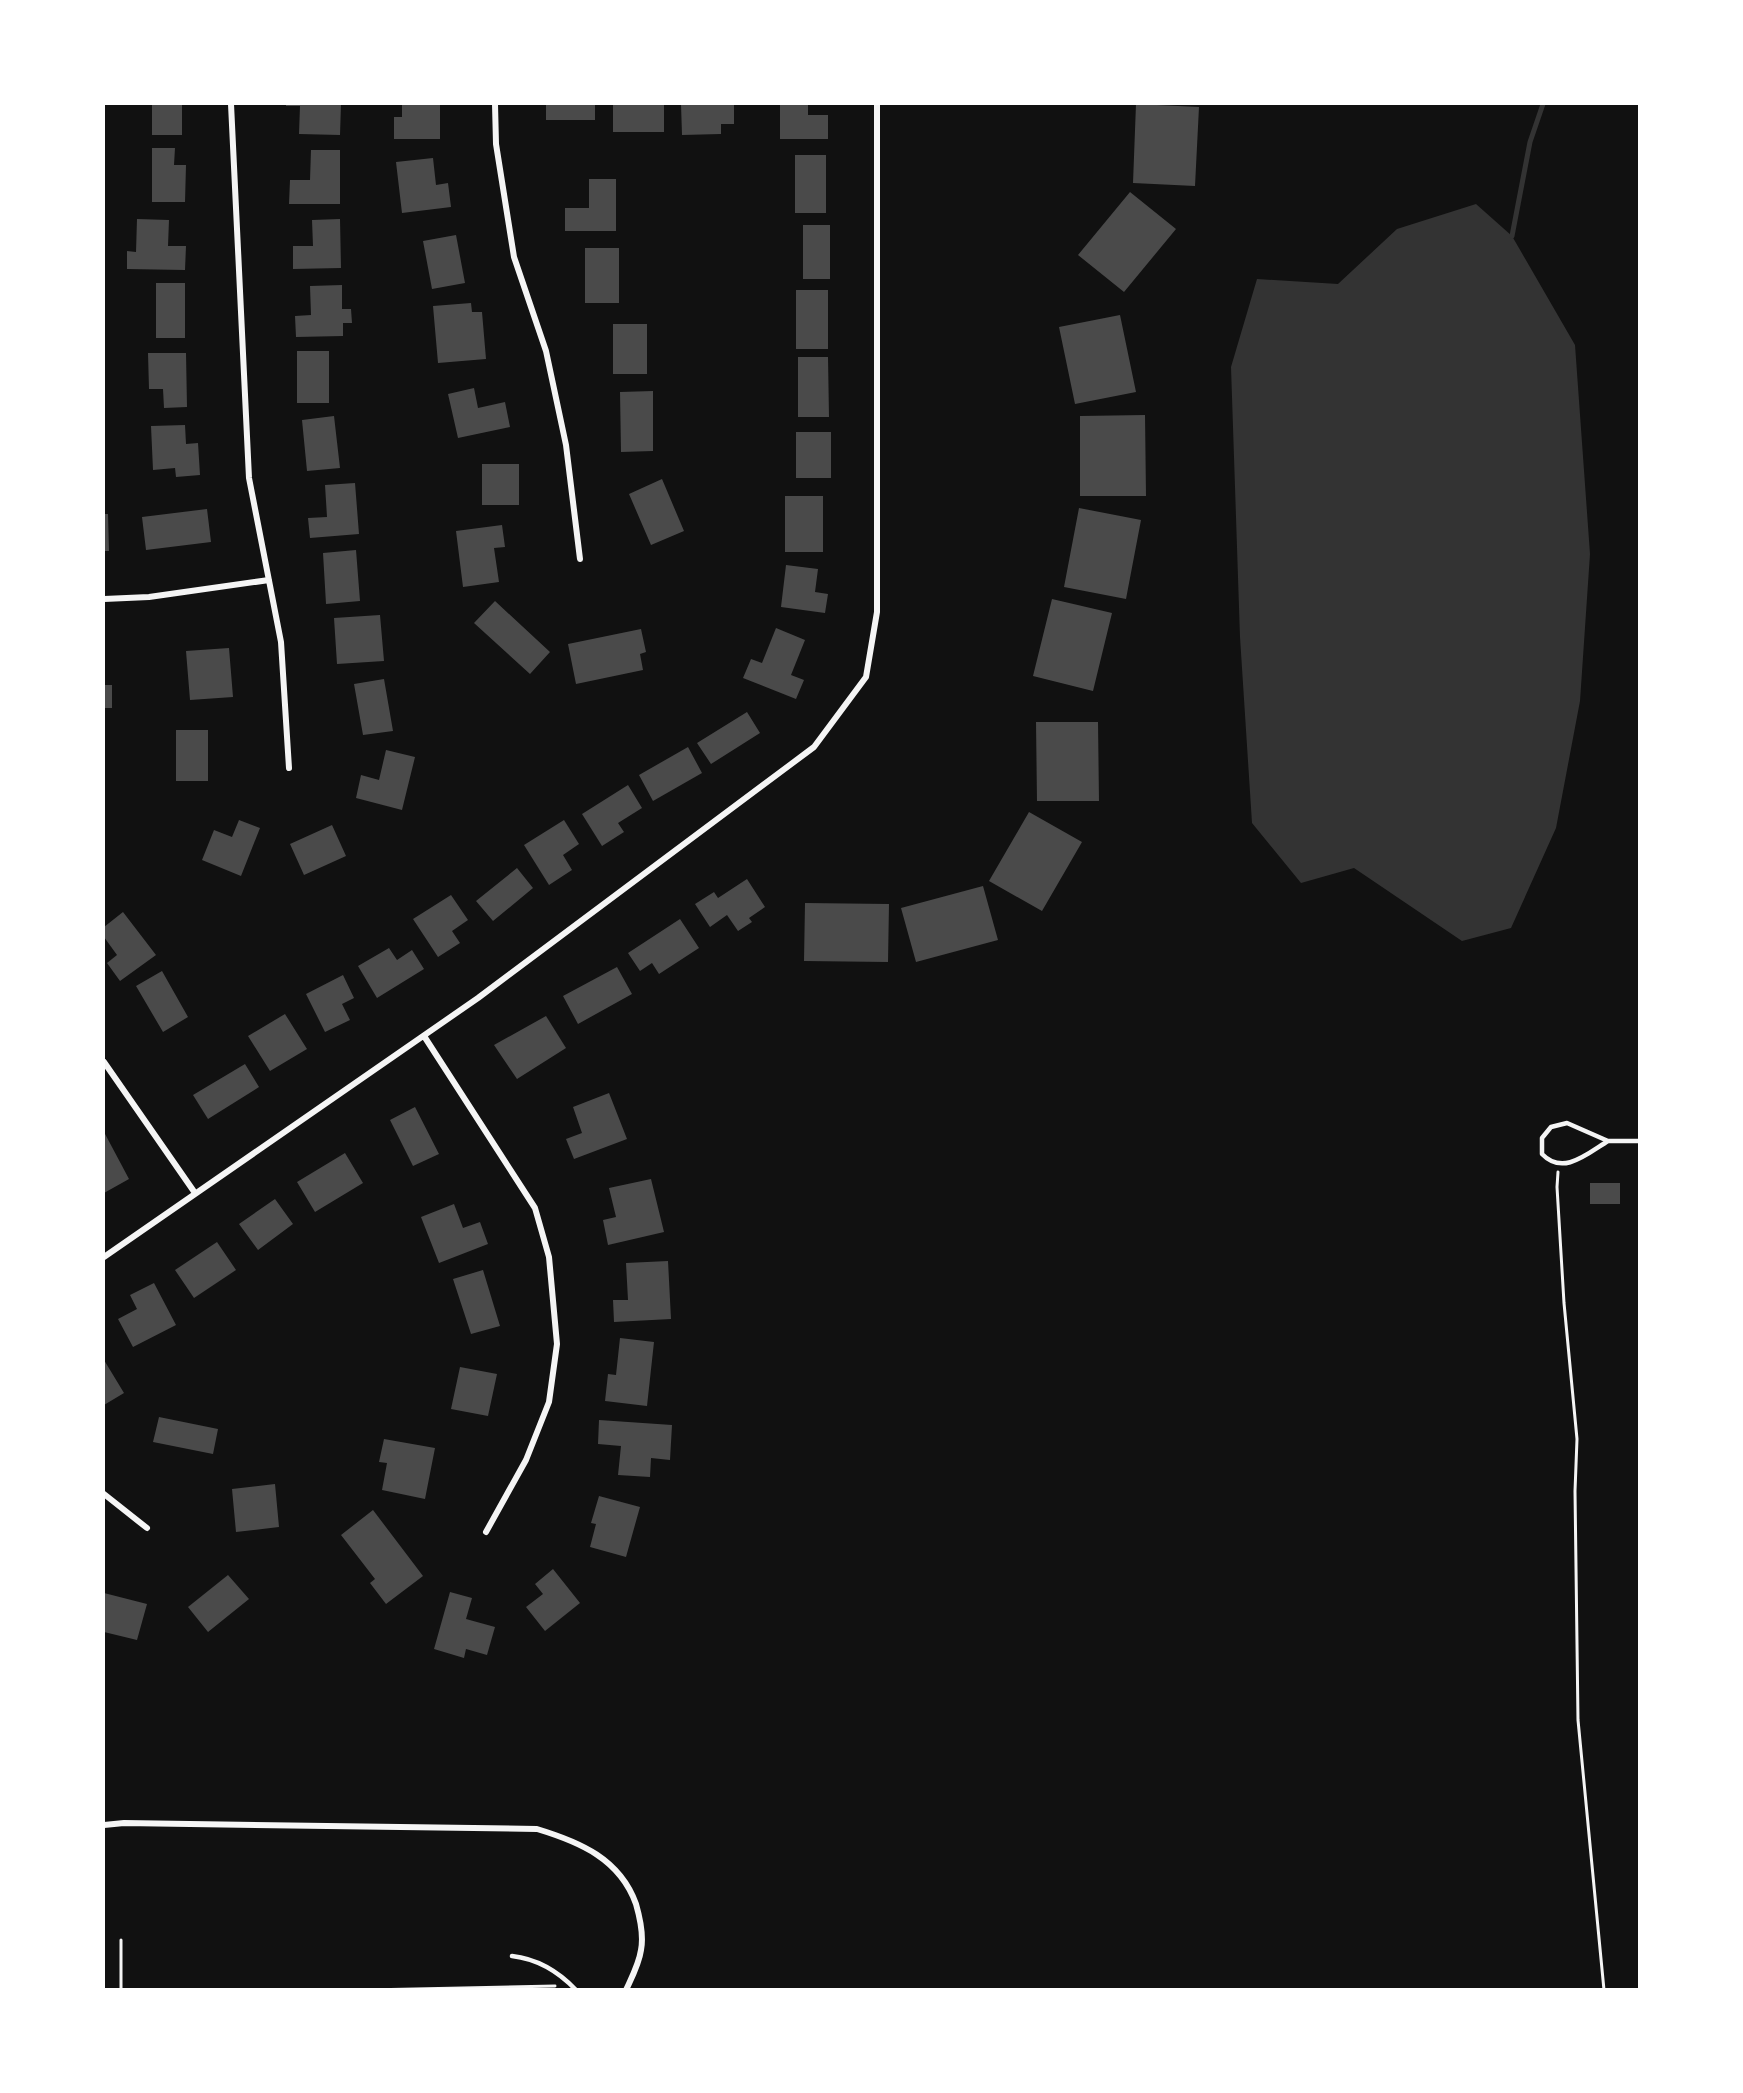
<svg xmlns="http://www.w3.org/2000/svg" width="1743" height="2093" viewBox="0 0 1743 2093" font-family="'Roboto Serif',serif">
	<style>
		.water { fill: #333 }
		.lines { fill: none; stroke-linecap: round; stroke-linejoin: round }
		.stream { stroke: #333; stroke-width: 5 }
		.building { fill: #4a4a4a }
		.path { stroke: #f5f5f5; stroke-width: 3 }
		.service { stroke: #f5f5f5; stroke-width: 4.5 }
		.minor { stroke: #f5f5f5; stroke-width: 6 }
	</style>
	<rect width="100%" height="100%" fill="#111"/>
	<path class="water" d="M 1476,204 L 1512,236 L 1575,345 L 1590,554 L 1580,701 L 1556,828 L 1511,928 L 1462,941 L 1354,868 L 1301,883 L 1252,823 L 1240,637 L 1231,367 L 1257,279 L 1338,284 L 1397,229 Z"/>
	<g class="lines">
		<path class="stream" d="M 1512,236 L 1530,142 L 1543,104"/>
	</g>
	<path class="building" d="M 152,104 L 182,104 L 182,135 L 152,135 Z
		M 286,104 L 341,104 L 340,135 L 299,134 L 300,106 L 286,106 Z
		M 402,104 L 440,104 L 440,139 L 394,139 L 394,117 L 402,117 Z
		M 546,104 L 595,104 L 595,120 L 546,120 Z
		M 613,104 L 664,104 L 664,132 L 613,132 Z
		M 681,104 L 734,104 L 734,124 L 721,124 L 721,134 L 682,135 Z
		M 780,104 L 808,104 L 808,115 L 828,115 L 828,139 L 780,139 Z
		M 1136,104 L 1199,107 L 1195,186 L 1133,183 Z
		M 152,148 L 175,148 L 174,165 L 186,165 L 185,202 L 152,202 Z
		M 311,150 L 340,150 L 340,204 L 289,204 L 290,180 L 310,180 Z
		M 795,155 L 826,155 L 826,213 L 795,213 Z
		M 433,158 L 436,185 L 448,183 L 451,207 L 402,213 L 396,162 Z
		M 589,179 L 616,179 L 616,231 L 565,231 L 565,208 L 589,208 Z
		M 1130,192 L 1176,229 L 1124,292 L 1078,255 Z
		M 137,219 L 169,220 L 168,246 L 186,246 L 185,270 L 127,269 L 127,251 L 136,252 Z
		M 340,219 L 341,268 L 293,269 L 293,246 L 313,246 L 312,220 Z
		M 803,225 L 830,225 L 830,279 L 803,279 Z
		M 456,235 L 465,283 L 432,289 L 423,241 Z
		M 585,248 L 619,248 L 619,303 L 585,303 Z
		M 156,283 L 185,283 L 185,338 L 156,338 Z
		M 342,285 L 342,309 L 351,309 L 352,323 L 343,323 L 343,336 L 296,337 L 295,316 L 311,315 L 310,286 Z
		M 796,290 L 828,290 L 828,349 L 796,349 Z
		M 471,303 L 472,312 L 482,312 L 486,359 L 438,363 L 433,306 Z
		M 1120,315 L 1136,392 L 1075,404 L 1059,327 Z
		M 613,324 L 647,324 L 647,374 L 613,374 Z
		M 297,351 L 329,351 L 329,403 L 297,403 Z
		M 148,353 L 186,353 L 187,407 L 164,408 L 163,389 L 149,389 Z
		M 798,357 L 828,357 L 829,417 L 798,417 Z
		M 474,388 L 478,408 L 505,402 L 510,427 L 458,438 L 448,394 Z
		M 653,391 L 653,451 L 621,452 L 620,392 Z
		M 1145,415 L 1146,496 L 1080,496 L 1080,416 Z
		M 334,416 L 340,468 L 307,471 L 302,420 Z
		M 185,425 L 186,444 L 198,443 L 200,475 L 176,477 L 175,468 L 153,470 L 151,426 Z
		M 796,432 L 831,432 L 831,478 L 796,478 Z
		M 482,464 L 519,464 L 519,505 L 482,505 Z
		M 662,479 L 684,531 L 651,545 L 629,494 Z
		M 355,483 L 359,534 L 310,538 L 308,518 L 327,517 L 325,485 Z
		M 785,496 L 823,496 L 823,552 L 785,552 Z
		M 1079,508 L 1141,520 L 1126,599 L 1064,587 Z
		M 207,509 L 211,542 L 146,550 L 142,517 Z
		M 104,514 L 108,514 L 109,551 L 104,551 Z
		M 502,525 L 505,547 L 494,548 L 499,582 L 463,587 L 456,531 Z
		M 356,550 L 360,601 L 326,604 L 323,553 Z
		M 786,565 L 818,569 L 815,592 L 828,594 L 825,613 L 781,607 Z
		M 1052,599 L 1112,613 L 1093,691 L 1033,676 Z
		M 495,601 L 550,652 L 530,674 L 474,623 Z
		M 380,615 L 384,661 L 337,664 L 334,618 Z
		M 776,628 L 805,640 L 791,675 L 804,680 L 796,699 L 743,678 L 751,659 L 762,663 Z
		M 641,629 L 646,652 L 640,654 L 643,670 L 576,684 L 568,644 Z
		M 229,648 L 233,697 L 190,700 L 186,651 Z
		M 384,679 L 393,731 L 363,735 L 354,684 Z
		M 104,685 L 112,685 L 112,708 L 104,708 Z
		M 747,712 L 760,733 L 711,764 L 697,743 Z
		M 1036,722 L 1098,722 L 1099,801 L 1037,801 Z
		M 176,730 L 208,730 L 208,781 L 176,781 Z
		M 688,747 L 702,773 L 653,801 L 639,775 Z
		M 386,750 L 415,757 L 402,810 L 356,798 L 361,775 L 379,780 Z
		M 628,785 L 642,808 L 618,823 L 624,832 L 602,846 L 582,814 Z
		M 1029,812 L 1082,842 L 1042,911 L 989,881 Z
		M 239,820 L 260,828 L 241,876 L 202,860 L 214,830 L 232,837 Z
		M 564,820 L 579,844 L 563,855 L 572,870 L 549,885 L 524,845 Z
		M 332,825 L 346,856 L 304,875 L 290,844 Z
		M 517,868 L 533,888 L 493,921 L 476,901 Z
		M 747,879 L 765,907 L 749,918 L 752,922 L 738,931 L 727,915 L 710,927 L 695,904 L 714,892 L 718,898 Z
		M 983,886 L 998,940 L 916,962 L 901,908 Z
		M 451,895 L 468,920 L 452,931 L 460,943 L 438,957 L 413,919 Z
		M 805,903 L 889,904 L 888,962 L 804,961 Z
		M 123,912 L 156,955 L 120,981 L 107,963 L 117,955 L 104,937 L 104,927 Z
		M 680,919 L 699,948 L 659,974 L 652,963 L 640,971 L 628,953 Z
		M 389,948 L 397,960 L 412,950 L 424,969 L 377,998 L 358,966 Z
		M 617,967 L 632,994 L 578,1024 L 563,996 Z
		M 162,971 L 188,1017 L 163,1032 L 136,986 Z
		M 343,975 L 354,998 L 342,1004 L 350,1020 L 325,1032 L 306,994 Z
		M 285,1014 L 307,1049 L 270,1071 L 248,1036 Z
		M 546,1016 L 566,1048 L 517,1079 L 494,1045 Z
		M 245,1064 L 259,1087 L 208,1119 L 193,1095 Z
		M 609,1093 L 627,1139 L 574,1159 L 566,1139 L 582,1133 L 573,1107 Z
		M 415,1107 L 439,1154 L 413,1166 L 390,1120 Z
		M 104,1132 L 129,1179 L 104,1193 Z
		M 345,1153 L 363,1183 L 315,1212 L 297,1182 Z
		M 651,1179 L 664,1232 L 608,1245 L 603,1220 L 616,1217 L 609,1188 Z
		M 1590,1183 L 1620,1183 L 1620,1204 L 1590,1204 Z
		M 275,1199 L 293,1224 L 258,1250 L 239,1224 Z
		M 454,1204 L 463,1228 L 480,1222 L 488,1244 L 439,1263 L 421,1217 Z
		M 217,1242 L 236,1270 L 194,1298 L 175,1270 Z
		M 668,1261 L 671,1319 L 614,1322 L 613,1300 L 628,1300 L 626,1263 Z
		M 483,1270 L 500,1326 L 471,1334 L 453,1279 Z
		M 154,1283 L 176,1325 L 133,1347 L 118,1319 L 137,1309 L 130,1295 Z
		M 620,1338 L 654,1342 L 647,1406 L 605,1401 L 608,1374 L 616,1375 Z
		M 104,1360 L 124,1393 L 104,1405 Z
		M 460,1367 L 497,1374 L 488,1416 L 451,1409 Z
		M 159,1417 L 218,1429 L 213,1454 L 153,1442 Z
		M 599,1420 L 672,1425 L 670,1460 L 651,1458 L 650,1477 L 618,1475 L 621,1446 L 598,1444 Z
		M 384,1439 L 435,1448 L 425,1499 L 382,1490 L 387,1463 L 379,1462 Z
		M 275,1484 L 279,1527 L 236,1532 L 232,1489 Z
		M 599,1496 L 640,1507 L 626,1557 L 590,1547 L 596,1524 L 591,1523 Z
		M 373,1510 L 423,1576 L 386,1604 L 370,1583 L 375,1579 L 341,1535 Z
		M 553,1569 L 580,1603 L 545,1631 L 526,1607 L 543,1594 L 535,1584 Z
		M 228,1575 L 249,1599 L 208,1632 L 188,1607 Z
		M 450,1592 L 472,1598 L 466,1619 L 495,1627 L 487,1655 L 466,1649 L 464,1658 L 434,1649 Z
		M 104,1593 L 147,1604 L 137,1640 L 104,1632 Z"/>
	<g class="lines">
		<path class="path" d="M 1558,1172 L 1557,1187 L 1564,1303 L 1577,1439 L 1575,1491 L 1578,1720 L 1604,1990
			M 121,1990 L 121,1940
			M 367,1990 L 555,1986"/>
		<path class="service" d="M 1608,1141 C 1587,1154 1563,1176 1542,1154 L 1542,1138 L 1551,1127 L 1567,1123 L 1608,1141 L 1640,1141
			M 512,1956 C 538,1959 558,1971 576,1990"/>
		<path class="minor" d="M 231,104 L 249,478 L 281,642 L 289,768
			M 495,104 L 496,144 L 514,257 L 546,351 L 566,445 L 580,559
			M 104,599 L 149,597 L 269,580
			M 424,1036 L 535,1208 L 549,1257 L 557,1344 L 549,1402 L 526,1460 L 486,1532
			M 104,1062 L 195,1193
			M 104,1257 L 478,998 L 814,747 L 866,677 L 877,612 L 877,104
			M 104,1494 L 147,1528
			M 104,1825 L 124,1823 L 537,1829 C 580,1842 620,1859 636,1904 C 640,1918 644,1935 641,1950 C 639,1964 632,1977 626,1990"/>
	</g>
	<rect width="1743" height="2093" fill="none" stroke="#ffffff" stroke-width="210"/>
</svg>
